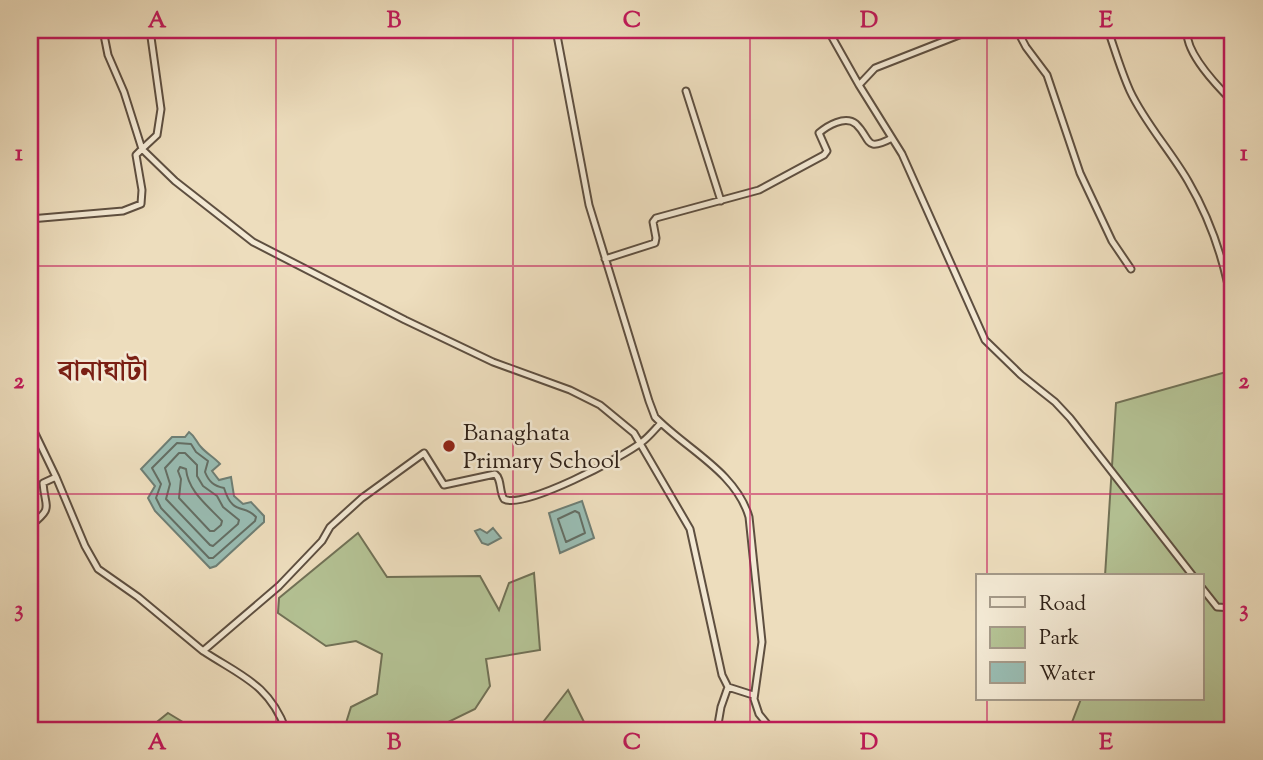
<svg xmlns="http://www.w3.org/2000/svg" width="1263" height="760" viewBox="0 0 1263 760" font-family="'Sorts Mill Goudy','Noto Serif Bengali',serif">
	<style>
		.green { fill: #b4c294; stroke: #717156; stroke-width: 2 }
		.water { fill: #99bcb2; stroke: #6e7e74; stroke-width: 2 }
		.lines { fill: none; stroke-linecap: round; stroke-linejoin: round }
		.shore { stroke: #646e64; stroke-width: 2 }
		.minor-casing { stroke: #5e4f40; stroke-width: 9 }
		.minor { stroke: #f3e9d4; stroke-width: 5 }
		.grid { fill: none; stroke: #c2185b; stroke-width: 2; stroke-opacity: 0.55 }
		.poi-dot { fill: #8f2418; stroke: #f3e9d4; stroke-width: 2.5 }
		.labels { text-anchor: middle; stroke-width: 5; stroke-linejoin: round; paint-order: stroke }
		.poi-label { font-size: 24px; fill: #2e2017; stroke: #f3e9d4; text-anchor: start }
		.quarter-label { font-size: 28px; font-weight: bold; fill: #7a1f14; stroke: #f3e9d4 }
		.neatline { fill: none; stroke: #c2185b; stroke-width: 2.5 }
		.grid-label { font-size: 23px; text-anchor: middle; font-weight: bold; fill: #c2185b }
	</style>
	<rect width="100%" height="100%" fill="#edddbd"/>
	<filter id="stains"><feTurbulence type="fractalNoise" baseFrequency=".00286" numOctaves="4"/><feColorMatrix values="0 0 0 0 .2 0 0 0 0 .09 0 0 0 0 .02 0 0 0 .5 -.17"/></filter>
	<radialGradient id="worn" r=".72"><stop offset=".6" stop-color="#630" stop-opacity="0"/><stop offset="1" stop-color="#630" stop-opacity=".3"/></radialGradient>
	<path class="green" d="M 1233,370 L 1233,730 L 1069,730 L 1081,699 L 1202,699 L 1202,576 L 1105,576 L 1116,403 Z
		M 358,533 L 387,577 L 480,576 L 499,610 L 509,583 L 534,573 L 540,650 L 486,659 L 490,686 L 475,709 L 432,730 L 363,730 L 346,723 L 351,707 L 377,694 L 382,654 L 356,641 L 326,646 L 278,613 L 279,598 Z
		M 568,690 L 588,730 L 537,730 Z
		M 168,713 L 196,730 L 147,730 Z"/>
	<path class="water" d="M 189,432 C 196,437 196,442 201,447 C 207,454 214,457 220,464 L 212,471 L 219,480 L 231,477 L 234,496 L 243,504 L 251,502 L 264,516 L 264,522 L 216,566 L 210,568 L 155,511 L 148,498 L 155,486 L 141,469 L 172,437 L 185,437 Z
		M 582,501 L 594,538 L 560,553 L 549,513 Z
		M 493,528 L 501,538 L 488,545 L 482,543 L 475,531 L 480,529 L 487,533 Z"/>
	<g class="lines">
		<path class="shore" d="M 177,443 L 191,444 L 196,452 L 208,461 L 205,472 C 209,482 214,486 224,488 C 233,517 244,503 256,517 L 255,521 L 213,558 L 209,558 L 161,508 L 156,498 L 161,484 L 152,468 Z
			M 179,453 L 185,453 L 197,465 L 197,476 L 203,486 L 217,496 L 223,507 L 239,520 L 238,524 L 213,546 L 210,545 L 166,499 L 170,484 L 165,468 Z
			M 180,467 L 186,469 C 188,491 207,505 222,521 L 221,525 L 214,531 L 210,531 L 179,498 L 181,479 L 178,471 Z
			M 575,511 L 579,513 L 585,533 L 566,542 L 558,519 Z"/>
		<g class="minor-casing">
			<path id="minor" d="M 150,30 L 161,109 L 157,135 L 142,149 L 175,181 L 253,242 L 405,320 L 493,362 L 570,390 L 600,405 L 634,433 L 690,529 L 722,675 L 728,687 L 753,695
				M 556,30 L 589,205 L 649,401 L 655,417 C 686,449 736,472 749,517 L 762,642 L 754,699 L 759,714 L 772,730
				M 828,30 L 859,85 L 902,154 L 985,340 L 1021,375 L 1055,402 L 1070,418 L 1193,576
				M 1017,30 L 1026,47 L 1047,75 L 1080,173 L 1112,241 L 1131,269
				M 1108,30 C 1115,50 1121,71 1130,91 C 1145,123 1170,150 1188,181 C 1212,222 1226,266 1233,312
				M 1187,30 C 1185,53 1217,86 1233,102
				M 859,85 L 875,68 L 972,30
				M 686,91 L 721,201
				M 30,219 L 123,211 L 141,204 L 142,190 L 136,155 L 142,149 L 124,92 L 108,55 L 103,30
				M 605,259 L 655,243 L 656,238 L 653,222 L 656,218 L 759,190 L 824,155 L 827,151 L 819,133 C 827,126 845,115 856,124 C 871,138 864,153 892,138
				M 30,423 L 56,477 L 85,546 L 98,569 L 138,597 L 203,651 L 279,586 L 322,541 L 330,527 L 362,498 L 424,453 L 444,485 L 495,474 C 502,479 499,492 504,499 C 523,510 623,457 642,442 C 649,437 655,429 661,423
				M 30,526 C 54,507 45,509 43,483 L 56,477
				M 1202,588 L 1217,607 L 1233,608
				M 203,651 C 241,676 269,684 286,730
				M 717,730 L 721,707 L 728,687"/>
		</g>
		<use href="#minor" class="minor"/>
	</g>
	<path class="grid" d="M 276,30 L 276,730M 513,30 L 513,730M 750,30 L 750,730M 987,30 L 987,576M 30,266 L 1233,266M 30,494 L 1233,494M 987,699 L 987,730"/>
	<circle class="poi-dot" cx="449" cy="446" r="7"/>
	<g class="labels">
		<g class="poi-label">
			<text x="463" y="440">Banaghata<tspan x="463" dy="28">Primary School</tspan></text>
		</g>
		<g class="quarter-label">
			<text x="103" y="380">বানাঘাটা</text>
		</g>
	</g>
	<rect width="1263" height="760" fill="none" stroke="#edddbd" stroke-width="77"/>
	<rect x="976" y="574" width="228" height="126" fill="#f3e9d4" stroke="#a49988" stroke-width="2"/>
	<rect x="990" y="597" width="35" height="10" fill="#f3e9d4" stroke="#a49988" stroke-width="2"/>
	<text x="1039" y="610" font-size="21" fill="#2e2017">Road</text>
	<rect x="990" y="627" width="35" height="21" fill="#b4c294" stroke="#a49988" stroke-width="2"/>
	<text x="1039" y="644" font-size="21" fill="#2e2017">Park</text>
	<rect x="990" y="662" width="35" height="21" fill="#99bcb2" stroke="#a49988" stroke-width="2"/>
	<text x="1039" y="680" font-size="21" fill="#2e2017">Water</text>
	<rect x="38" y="38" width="1186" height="684" class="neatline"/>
	<g class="grid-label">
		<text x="157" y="27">A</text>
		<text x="394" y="27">B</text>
		<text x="632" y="27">C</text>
		<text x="869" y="27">D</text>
		<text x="1106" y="27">E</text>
		<text x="19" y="160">1</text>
		<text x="1244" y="160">1</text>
		<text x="19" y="388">2</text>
		<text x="1244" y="388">2</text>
		<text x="19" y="616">3</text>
		<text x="1244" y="616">3</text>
		<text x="157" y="749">A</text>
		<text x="394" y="749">B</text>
		<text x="632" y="749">C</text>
		<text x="869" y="749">D</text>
		<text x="1106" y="749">E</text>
	</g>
	<rect width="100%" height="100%" filter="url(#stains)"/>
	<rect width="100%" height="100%" fill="url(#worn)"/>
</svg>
